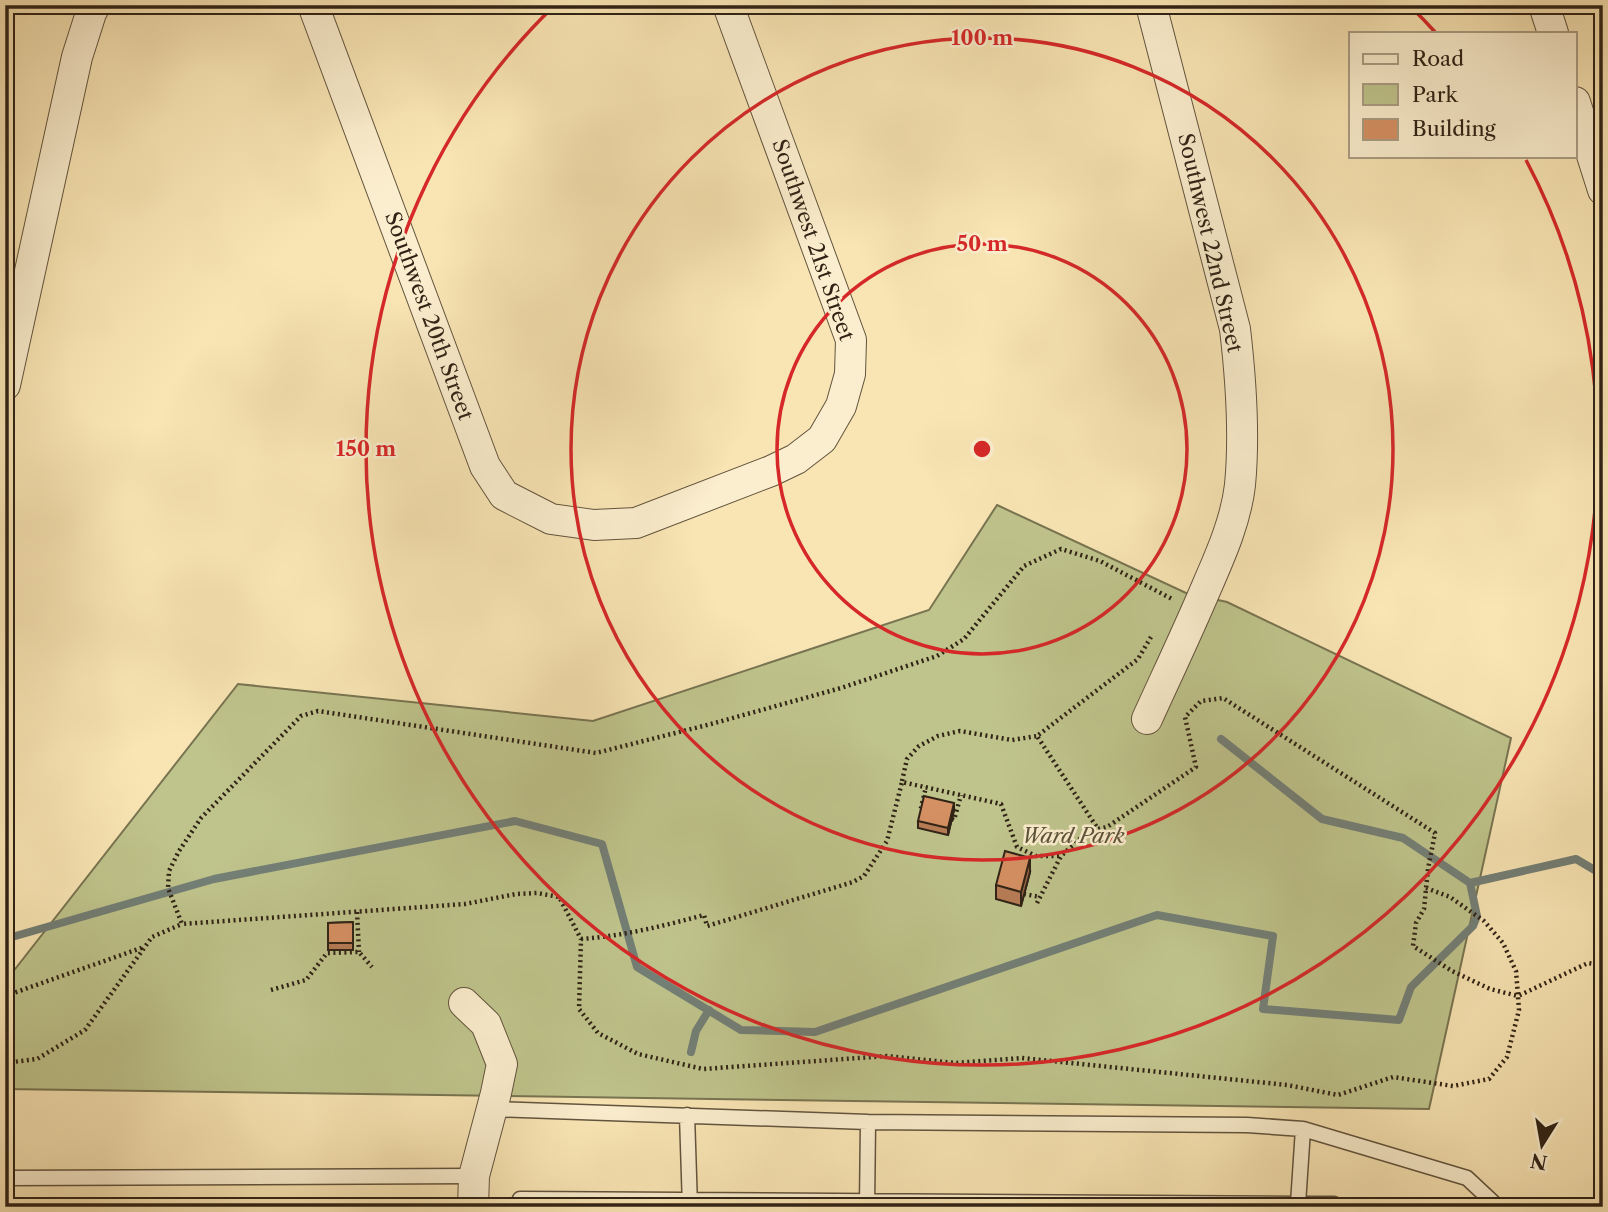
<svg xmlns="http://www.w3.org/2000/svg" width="1608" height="1212" viewBox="0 0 1608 1212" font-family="'Libre Caslon Text',serif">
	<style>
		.green { fill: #bfc48c; stroke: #787451; stroke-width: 2 }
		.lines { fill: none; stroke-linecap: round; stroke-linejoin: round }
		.stream { stroke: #737f76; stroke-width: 8 }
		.service-casing { stroke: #62543e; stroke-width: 17 }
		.minor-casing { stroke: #62543e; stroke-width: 32 }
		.path { stroke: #302316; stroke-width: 4.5; stroke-dasharray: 2 3.5; stroke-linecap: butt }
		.service { stroke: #fbeece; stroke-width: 14 }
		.minor { stroke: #fbeece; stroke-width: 30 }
		.wall { fill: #b77c55; stroke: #302316; stroke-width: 2 }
		.shaded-wall { fill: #956545; stroke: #302316; stroke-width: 2 }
		.building { fill: #d59063; stroke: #302316; stroke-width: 2 }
		.ring { fill: none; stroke: #d62828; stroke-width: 3.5 }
		.labels { text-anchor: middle; stroke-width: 5; stroke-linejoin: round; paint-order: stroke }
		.street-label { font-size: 21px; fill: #302316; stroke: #fbeece }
		.park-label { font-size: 21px; font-style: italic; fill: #5b5339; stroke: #fbeece }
		.centre { fill: #d62828; stroke: #fbeece; stroke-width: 3.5 }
		.ring-label { font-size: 21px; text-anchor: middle; font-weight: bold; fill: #d62828; stroke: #fbeece; stroke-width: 5; stroke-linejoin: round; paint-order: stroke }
	</style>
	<rect width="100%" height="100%" fill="#f9e5b4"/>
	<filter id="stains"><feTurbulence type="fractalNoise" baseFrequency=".00286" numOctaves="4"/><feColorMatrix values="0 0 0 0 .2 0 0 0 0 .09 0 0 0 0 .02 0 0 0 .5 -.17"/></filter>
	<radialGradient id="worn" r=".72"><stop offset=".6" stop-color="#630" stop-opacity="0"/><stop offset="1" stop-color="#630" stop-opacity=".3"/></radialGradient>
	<path class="green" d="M 997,505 L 1186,593 L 1227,602 L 1511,738 L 1429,1109 L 5,1089 L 5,982 L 238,684 L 593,721 L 929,610 Z"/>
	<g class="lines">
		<path class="stream" d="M 1221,739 L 1322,819 L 1403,838 L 1470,883
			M 5,939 L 214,879 L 515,821 L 602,844 L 637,967 L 741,1030 L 815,1032 L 1157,915 L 1273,936 L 1263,1009 L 1399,1020 L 1411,987 L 1473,926 L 1477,916 L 1470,883 L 1576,859 L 1603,875
			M 691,1052 L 696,1031 L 709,1010"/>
		<g class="service-casing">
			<path id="service" d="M 492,1109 L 868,1122 L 1247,1125 L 1303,1129 L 1298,1204
				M 687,1115 L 690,1207
				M 1303,1129 L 1467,1178 L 1498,1207
				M 5,1178 L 474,1176
				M 520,1207 L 520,1199 L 1298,1204 L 1334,1204 L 1340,1207
				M 867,1207 L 868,1122"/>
		</g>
		<g class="minor-casing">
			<path id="minor" d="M 313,5 L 485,466 L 504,495 L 551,519 L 594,525 L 636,523 L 771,471 L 796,459 L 822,439 L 841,406 L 850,374 L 851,340 L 728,5
				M 1544,5 L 1553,33
				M 1575,102 L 1603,190
				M 5,385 L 77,57 L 91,13 L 95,5
				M 1147,719 C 1167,675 1188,631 1207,586 C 1221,554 1236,520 1240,485 C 1245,433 1241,380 1235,329 L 1151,5
				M 464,1003 L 486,1024 L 502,1064 L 496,1093 L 474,1176 L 473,1207"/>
		</g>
		<path class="path" d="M 1151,637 L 1138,659 L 1037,736 L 1098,829 L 1107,827 L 1196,767 L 1185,717 L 1201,701 L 1223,698 L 1435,833 L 1428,869 L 1424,909 L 1416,923 L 1413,946 L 1452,971 L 1490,989 L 1518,996 L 1519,1010 L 1507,1057 L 1489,1079 L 1453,1086 L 1393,1077 L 1338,1095 L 1287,1085 L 1022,1058 L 955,1063 L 887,1056 L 703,1069 L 638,1054 L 598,1033 L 579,1009 L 581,939 L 559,897 L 537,893 L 516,894 L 465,904 L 182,924 L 168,888 L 169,871 L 179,851 L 201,818 L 301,716 L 318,711 L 596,753 L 711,724 L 841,688 L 937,656 L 964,639 L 1024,566 L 1061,549 L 1100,561 L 1172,599
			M 902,781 L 907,759 L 919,746 L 938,736 L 960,731 L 1012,740 L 1037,736
			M 922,812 L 920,812 L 926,787
			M 952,819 L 954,820 L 961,795
			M 1426,888 L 1450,897 L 1484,921 L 1503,943 L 1516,971 L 1518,996 L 1588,963 L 1603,965
			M 1024,894 L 1040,897
			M 1037,903 L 1061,856 L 1095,825
			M 357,912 L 359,952
			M 581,939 C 623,936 663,926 704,915 L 707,926 L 853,882 L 864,876 L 887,841 L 902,782 L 1001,804 L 1017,847 L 1036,856 L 1061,856
			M 271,990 L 306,980 L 327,953 L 359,952 L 372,967
			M 5,996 L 144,947
			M 5,1063 L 37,1059 L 85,1030 L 152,937 L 182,924"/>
		<use href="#service" class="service"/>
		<use href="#minor" class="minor"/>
	</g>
	<path class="wall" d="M 954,810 L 948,835 L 918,828 L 918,821 Z
		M 1030,872 L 1021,906 L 996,899 L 996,885 Z
		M 353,922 L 353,950 L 328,950 L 328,923 Z"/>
	<path class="shaded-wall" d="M 954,803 L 954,810 L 948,835 L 948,828 Z
		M 1030,858 L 1030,872 L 1021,906 L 1021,892 Z"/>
	<path class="building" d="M 924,796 L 954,803 L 948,828 L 918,821 Z
		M 1005,851 L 1030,858 L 1021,892 L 996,885 Z
		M 353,922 L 353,943 L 328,943 L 328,923 Z"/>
	<g class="ring">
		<circle cx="982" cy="449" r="205"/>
		<circle cx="982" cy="449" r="411"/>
		<path d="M1410 6A616 616 0 0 1 1436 33M1526 160A616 616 0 1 1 554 6"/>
	</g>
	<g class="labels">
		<g class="street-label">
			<text transform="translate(813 240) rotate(71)" y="7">Southwest 21st Street</text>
			<text transform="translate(1210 243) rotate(77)" y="7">Southwest 22nd Street</text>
			<text transform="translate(429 316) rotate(70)" y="7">Southwest 20th Street</text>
		</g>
		<g class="park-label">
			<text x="1073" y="843">Ward Park</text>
		</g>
	</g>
	<circle cx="982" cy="449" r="10" class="centre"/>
	<g class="ring-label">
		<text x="982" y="45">100 m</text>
		<text x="982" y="251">50 m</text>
		<text x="366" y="456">150 m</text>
	</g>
	<rect width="1608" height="1212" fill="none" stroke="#f9e5b4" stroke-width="28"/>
	<rect x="7" y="7" width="1594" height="1198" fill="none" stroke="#302316" stroke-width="3.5"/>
	<rect x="14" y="14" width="1580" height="1184" fill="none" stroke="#302316" stroke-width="2"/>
	<rect x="1349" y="32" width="228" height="126" fill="#fbeece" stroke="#aa9d84" stroke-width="2"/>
	<rect x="1363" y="54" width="35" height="10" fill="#fbeece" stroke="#aa9d84" stroke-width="2"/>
	<text x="1412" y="66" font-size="21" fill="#302316">Road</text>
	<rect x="1363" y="84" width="35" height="21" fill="#bfc48c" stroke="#aa9d84" stroke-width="2"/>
	<text x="1412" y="102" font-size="21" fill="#302316">Park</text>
	<rect x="1363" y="119" width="35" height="21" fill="#d59063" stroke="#aa9d84" stroke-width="2"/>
	<text x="1412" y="136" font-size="21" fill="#302316">Building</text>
	<g transform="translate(1542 1145) rotate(191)" stroke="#fbeece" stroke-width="5" paint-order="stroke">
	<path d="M0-5L12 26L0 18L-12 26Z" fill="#302316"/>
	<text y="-10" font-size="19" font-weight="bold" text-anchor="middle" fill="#302316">N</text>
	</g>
	<rect width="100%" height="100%" filter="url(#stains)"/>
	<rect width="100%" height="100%" fill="url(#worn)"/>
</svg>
